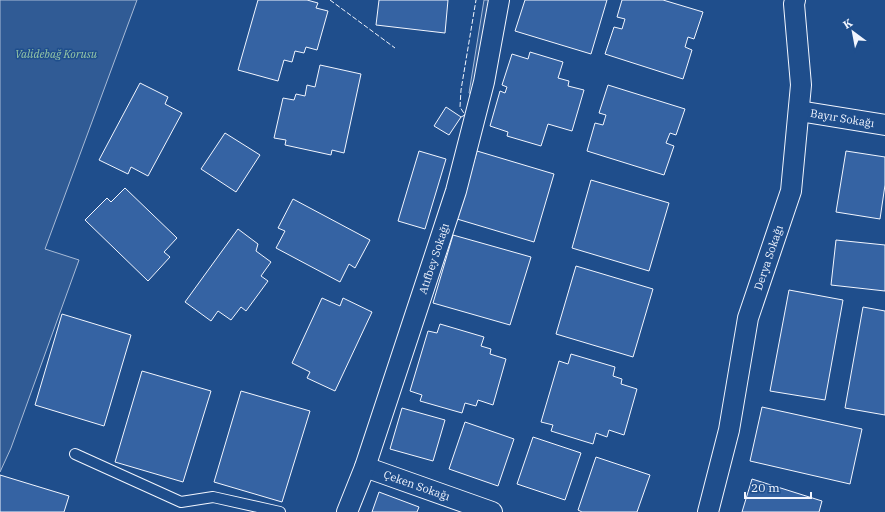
<svg xmlns="http://www.w3.org/2000/svg" width="885" height="512" viewBox="0 0 885 512" font-family="'IBM Plex Serif',serif">
	<style>
		.built { fill: #305b95; stroke: #a8bbd7 }
		.building { fill: #3563a3; stroke: #f2f6ff }
		.lines { fill: none; stroke-linecap: round; stroke-linejoin: round }
		.lane-casing { stroke: #f2f6ff; stroke-width: 12 }
		.street-casing { stroke: #f2f6ff; stroke-width: 22 }
		.lane { stroke: #1f4e8c; stroke-width: 10 }
		.street { stroke: #1f4e8c; stroke-width: 20 }
		.fence { stroke: #f2f6ff; stroke-width: 1; stroke-dasharray: 5 2; stroke-linecap: butt }
		.labels { text-anchor: middle; stroke-width: 3; stroke-linejoin: round; paint-order: stroke }
		.park-label { font-size: 11px; font-style: italic; fill: #97c8a6; stroke: #1f4e8c }
		.street-label { font-size: 11px; fill: #f2f6ff; stroke: #1f4e8c }
	</style>
	<rect width="100%" height="100%" fill="#1f4e8c"/>
	<path class="built" d="M 0,0 L 137,0 L 45,249 L 79,260 L 11,448 L 0,472 Z
		M 484,0 L 496,0 L 476,96 L 469,93 Z"/>
	<path class="building" d="M 258,0 L 307,0 L 318,3 L 316,8 L 328,11 L 317,50 L 306,47 L 304,53 L 295,51 L 292,62 L 284,60 L 278,81 L 238,70 Z
		M 379,0 L 448,0 L 445,33 L 376,25 Z
		M 525,0 L 607,0 L 591,54 L 515,31 Z
		M 622,0 L 663,0 L 703,12 L 694,39 L 688,37 L 685,47 L 692,50 L 683,79 L 605,54 L 614,27 L 622,29 L 625,19 L 617,17 Z
		M 530,52 L 563,62 L 558,78 L 569,81 L 568,86 L 584,90 L 572,131 L 548,124 L 541,146 L 507,136 L 508,132 L 490,126 L 500,91 L 505,93 L 507,87 L 502,85 L 512,54 L 528,59 Z
		M 320,65 L 361,74 L 344,153 L 332,150 L 331,155 L 285,145 L 286,140 L 274,138 L 283,98 L 294,100 L 296,94 L 305,96 L 307,85 L 315,87 Z
		M 140,83 L 168,97 L 165,104 L 182,113 L 148,176 L 131,167 L 128,174 L 99,160 Z
		M 608,85 L 685,109 L 676,135 L 670,133 L 666,143 L 674,146 L 664,175 L 587,151 L 595,123 L 603,125 L 606,115 L 599,113 Z
		M 446,107 L 461,117 L 449,135 L 434,126 Z
		M 225,133 L 260,155 L 236,192 L 201,169 Z
		M 419,151 L 446,159 L 425,229 L 398,221 Z
		M 477,151 L 554,174 L 534,242 L 457,219 Z
		M 846,151 L 885,157 L 885,185 L 880,219 L 836,212 Z
		M 591,180 L 669,203 L 649,271 L 572,248 Z
		M 125,188 L 177,238 L 164,252 L 170,257 L 148,281 L 85,220 L 107,198 L 111,202 Z
		M 293,199 L 370,240 L 355,268 L 349,264 L 340,282 L 276,248 L 285,231 L 278,228 Z
		M 238,229 L 258,244 L 256,251 L 271,262 L 261,276 L 268,281 L 246,311 L 241,307 L 231,320 L 218,311 L 211,321 L 185,302 Z
		M 453,235 L 531,257 L 510,325 L 433,303 Z
		M 836,240 L 885,245 L 885,291 L 831,285 Z
		M 576,266 L 653,289 L 633,357 L 556,334 Z
		M 789,290 L 843,300 L 825,400 L 770,391 Z
		M 322,298 L 340,306 L 343,298 L 372,312 L 335,391 L 307,378 L 310,372 L 292,363 Z
		M 863,307 L 885,311 L 885,415 L 845,408 Z
		M 62,314 L 131,335 L 104,426 L 35,405 Z
		M 440,324 L 484,337 L 481,346 L 491,349 L 490,354 L 506,359 L 493,405 L 478,400 L 476,406 L 465,403 L 462,413 L 420,401 L 422,395 L 410,391 L 428,331 L 437,333 Z
		M 571,354 L 615,367 L 613,376 L 622,379 L 621,384 L 637,389 L 624,435 L 609,430 L 607,437 L 596,433 L 593,444 L 551,431 L 553,425 L 541,422 L 559,361 L 568,364 Z
		M 142,371 L 211,391 L 183,482 L 115,462 Z
		M 241,391 L 310,411 L 282,502 L 214,482 Z
		M 762,407 L 862,429 L 850,484 L 750,461 Z
		M 402,408 L 445,420 L 433,461 L 390,449 Z
		M 465,422 L 514,439 L 498,486 L 449,469 Z
		M 533,437 L 581,453 L 565,500 L 517,484 Z
		M 596,457 L 650,475 L 637,512 L 582,512 L 578,510 Z
		M 0,475 L 69,496 L 64,512 L 0,512 Z
		M 752,479 L 822,501 L 819,512 L 742,512 Z
		M 379,492 L 419,507 L 417,512 L 372,512 Z"/>
	<g class="lines">
		<g class="lane-casing">
			<path id="lane" d="M 75,454 L 181,502 L 213,497 L 280,512"/>
		</g>
		<g class="street-casing">
			<g id="street">
				<path id="s1" d="M 799,111 L 885,125"/>
				<path id="s2" d="M 365,467 L 492,512"/>
				<path id="s3" d="M 347,512 L 365,467 L 437,249 L 456,191 L 484,82 L 499,0"/>
				<path id="s4" d="M 708,512 L 729,430 L 748,318 L 791,191 L 801,85 L 794,4 L 795,0"/>
			</g>
		</g>
		<use href="#lane" class="lane"/>
		<use href="#street" class="street"/>
		<path class="fence" d="M 330,0 L 395,48
			M 461,117 L 465,115 L 460,107 L 461,90 L 476,0"/>
	</g>
	<g class="labels">
		<g class="park-label">
			<text x="56" y="58">Validebağ Korusu</text>
		</g>
		<g class="street-label">
			<text dy="4" stroke="none"><textPath href="#s1" startOffset="44">Bayır Sokağı</textPath></text>
			<text dy="4" stroke="none"><textPath href="#s4" startOffset="262">Derya Sokağı</textPath></text>
			<text dy="4" stroke="none"><textPath href="#s3" startOffset="268">Atıfbey Sokağı</textPath></text>
			<text dy="4" stroke="none"><textPath href="#s2" startOffset="55">Çeken Sokağı</textPath></text>
		</g>
	</g>
	<g transform="translate(853 32) rotate(328)" stroke="#1f4e8c" stroke-width="3" paint-order="stroke">
	<path d="M0-3L7 15L0 10L-7 15Z" fill="#f2f6ff"/>
	<text y="-6" font-size="11" font-weight="bold" text-anchor="middle" fill="#f2f6ff">K</text>
	</g>
	<path d="M745 492v6h66v-6" fill="none" stroke="#f2f6ff" stroke-width="2"/>
	<text x="751" y="492" font-size="12" fill="#f2f6ff" stroke="#1f4e8c" stroke-width="3" paint-order="stroke">20 m</text>
</svg>
